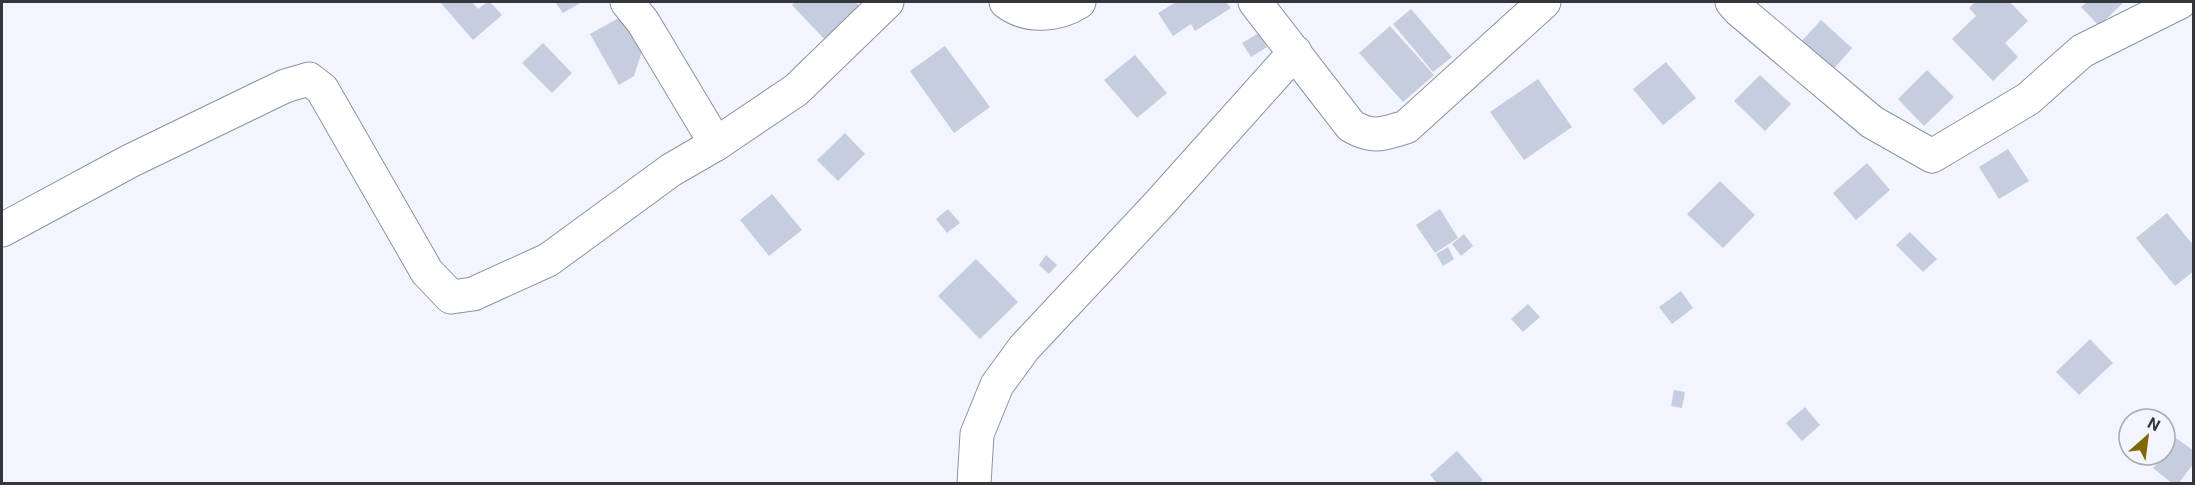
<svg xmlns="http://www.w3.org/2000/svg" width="2195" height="485" font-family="Roboto,sans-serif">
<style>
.building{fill:#c5cddf}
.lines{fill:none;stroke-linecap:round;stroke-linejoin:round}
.minor-casing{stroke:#8c93a4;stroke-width:35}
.minor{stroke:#fff;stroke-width:33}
</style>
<rect width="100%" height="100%" fill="#f2f5fd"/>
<g class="building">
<path d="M440,2h32l6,7 9,-7h3l12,13 -29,25z"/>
<path d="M555,2h27l-19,11z"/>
<path d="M795,2h61l10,10 -36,33 -38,-40z"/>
<path d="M1176,2h50l5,6 -36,23 -4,-7 -18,12 -15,-23z"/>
<path d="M1975,2h35l18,19 -23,22 13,14 -25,24 -41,-42 24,-23 -7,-8z"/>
<path d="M2087,2h37l-25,24 -18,-19z"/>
<path d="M1411,9l41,48 -19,15 -40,-48z"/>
<path d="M624,15l19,33 -9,28 -15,9 -29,-51z"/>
<path d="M1821,20l31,28 -21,24 -31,-29z"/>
<path d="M1390,26l44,49 -31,27 -44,-49z"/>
<path d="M1259,33l8,14 -16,10 -9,-14z"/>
<path d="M543,43l29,30 -20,20 -30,-30z"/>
<path d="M945,46l45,61 -36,26 -44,-62z"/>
<path d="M1135,55l32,38 -30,25 -33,-38z"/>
<path d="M1666,62l30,36 -33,27 -30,-36z"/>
<path d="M1927,70l27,27 -30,29 -26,-27z"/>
<path d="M1760,75l31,29 -26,27 -31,-30z"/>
<path d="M1538,79l34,48 -48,33 -34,-48z"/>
<path d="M845,133l20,21 -27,27 -21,-21z"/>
<path d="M2008,149l21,32 -30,18 -20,-32z"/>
<path d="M1867,163l23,27 -34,30 -23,-27z"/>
<path d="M1720,181l35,34 -32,33 -36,-34z"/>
<path d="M772,194l30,36 -33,26 -29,-36z"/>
<path d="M948,209l12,14 -13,10 -11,-14z"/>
<path d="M1440,209l18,29 -23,15 -19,-28z"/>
<path d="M2167,213l27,33v25l-19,15 -39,-48z"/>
<path d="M1910,232l27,27 -14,13 -27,-27z"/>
<path d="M1464,234l9,12 -12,10 -9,-12z"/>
<path d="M1448,247l6,12 -11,7 -7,-12z"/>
<path d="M1046,255l11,10 -8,9 -10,-9z"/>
<path d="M976,259l42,43 -38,37 -42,-43z"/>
<path d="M1681,291l12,17 -21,16 -13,-17z"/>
<path d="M1528,304l12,13 -17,15 -12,-13z"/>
<path d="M2090,339l23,24 -34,32 -23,-23z"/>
<path d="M1674,390l11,2 -3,16 -11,-2z"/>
<path d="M1805,407l15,18 -18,16 -16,-18z"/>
<path d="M2176,438l18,13v12l-16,21h-5l-20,-16 12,-13z"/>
<path d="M1457,451l26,29 -5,4h-40l-8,-9z"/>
</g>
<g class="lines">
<defs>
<g id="minor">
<path d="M627,2l16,20 73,122"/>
<path d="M1006,2c21,16 51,14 73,0"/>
<path d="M1255,2l96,124c23,13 31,8 55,1l138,-125"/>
<path d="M1732,2l7,8 133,112 60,34 96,-57 54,-48 98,-49"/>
<path d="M2,230l128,-69 155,-75 24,-7 13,10 105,183 24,25 22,-3 75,-34 123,-90 45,-26 80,-54 91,-88"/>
<path d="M974,484l3,-50 20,-49 27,-37 135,-144 136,-152"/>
</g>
</defs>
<use href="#minor" class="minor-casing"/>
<use href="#minor" class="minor"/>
</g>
<rect width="2195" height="485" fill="none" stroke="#33363d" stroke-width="6"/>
<g transform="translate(2147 437) rotate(28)"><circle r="28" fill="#f2f5fd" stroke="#a6a9b0" stroke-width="1.5"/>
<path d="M0-4.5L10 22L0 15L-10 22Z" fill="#7d6900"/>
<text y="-9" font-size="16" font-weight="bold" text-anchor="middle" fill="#33363d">N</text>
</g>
</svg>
